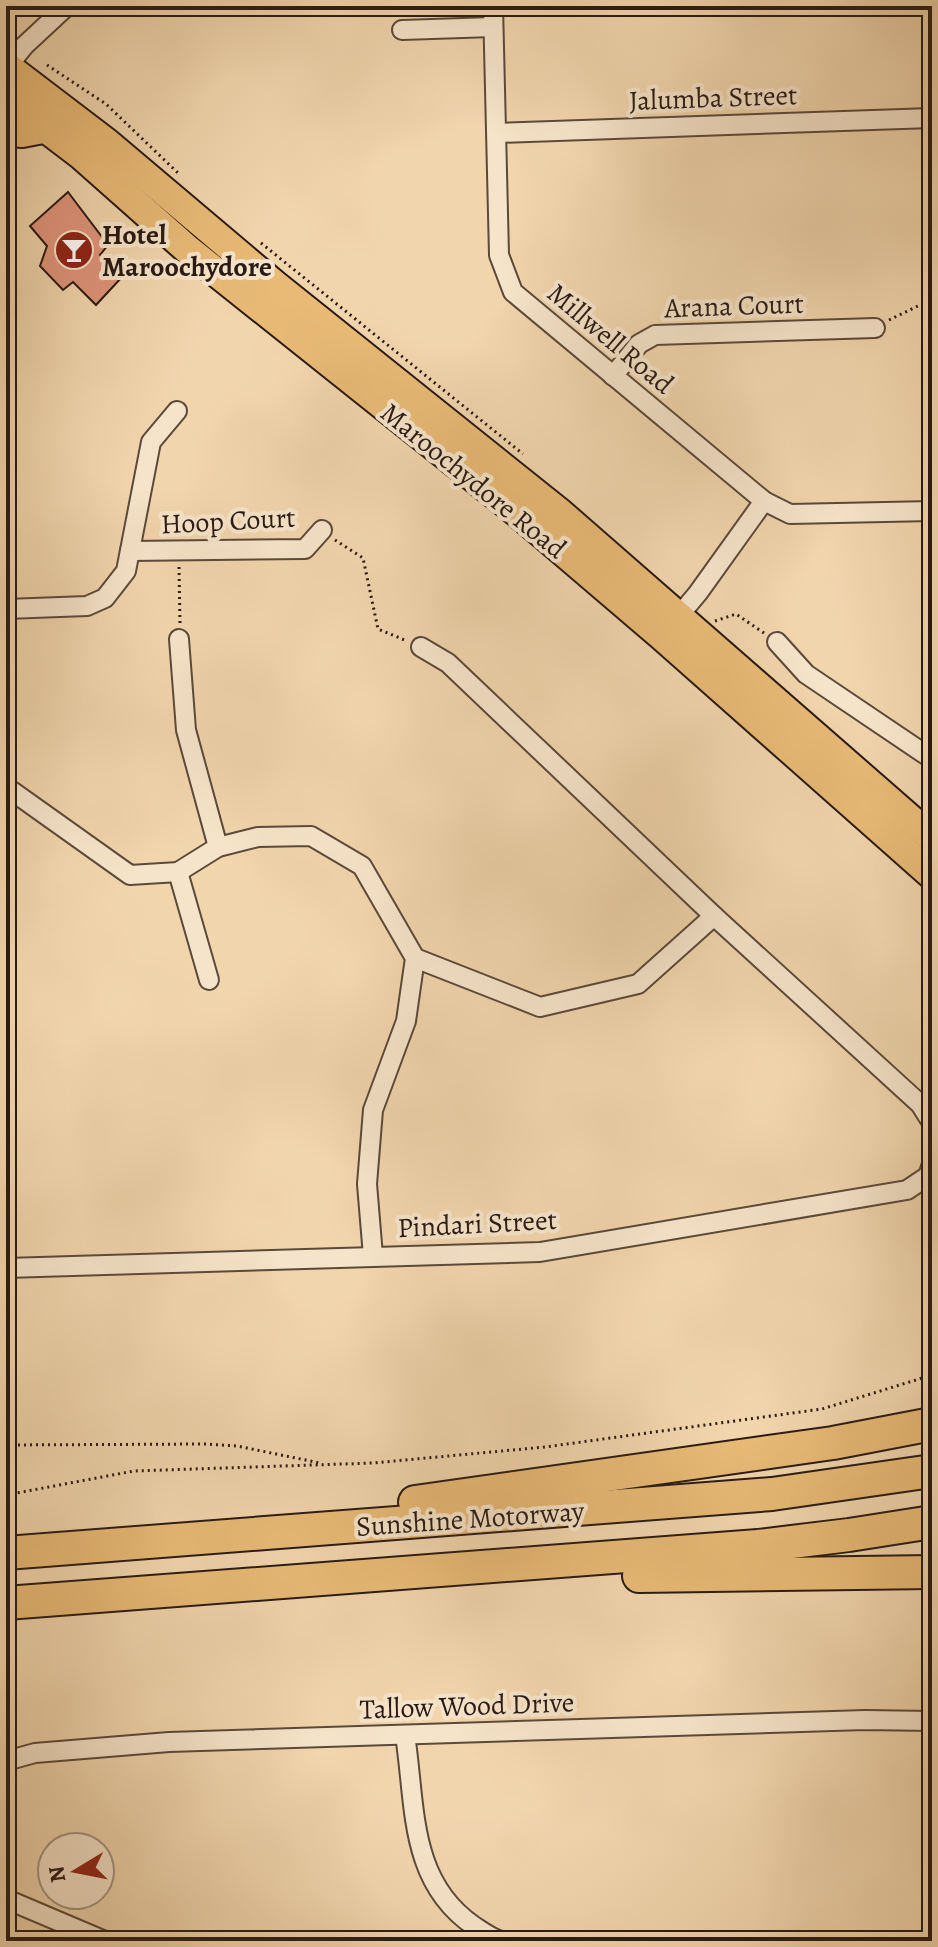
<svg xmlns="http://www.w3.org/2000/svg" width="938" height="1947" font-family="Alegreya,serif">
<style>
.building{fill:#df947b;stroke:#291a14;stroke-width:2}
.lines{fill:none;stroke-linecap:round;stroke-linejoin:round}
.minor-casing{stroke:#5b493a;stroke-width:22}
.primary-casing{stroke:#291a14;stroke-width:32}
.motorway-casing{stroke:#291a14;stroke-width:36}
.path{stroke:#291a14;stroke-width:3;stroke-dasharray:2 4;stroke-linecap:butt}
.minor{stroke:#f6e4ca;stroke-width:18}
.primary{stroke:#e8ba76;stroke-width:28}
.motorway{stroke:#e8ba76;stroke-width:32}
.labels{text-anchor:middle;stroke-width:8;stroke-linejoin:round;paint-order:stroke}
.street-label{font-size:28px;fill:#291a14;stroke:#f6e4ca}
.poi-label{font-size:28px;font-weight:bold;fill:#291a14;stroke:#f6e4ca;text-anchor:start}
</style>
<rect width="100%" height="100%" fill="#f1d5ad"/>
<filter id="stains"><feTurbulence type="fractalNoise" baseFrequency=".0025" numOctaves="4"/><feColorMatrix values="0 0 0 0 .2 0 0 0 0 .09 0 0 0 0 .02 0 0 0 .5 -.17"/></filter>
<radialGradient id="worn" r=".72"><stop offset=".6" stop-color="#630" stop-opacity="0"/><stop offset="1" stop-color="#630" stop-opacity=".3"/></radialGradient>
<path class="building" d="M68,192l40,53 -8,10 22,22 -26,28 -23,-23 -10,8 -23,-24 7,-20 -17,-20z"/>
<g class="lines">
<defs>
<g id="minor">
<path d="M493,6l6,249 14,37 251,209 26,13 142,-3"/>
<path d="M402,30l91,-3"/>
<path d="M7,67l17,-21 43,-40"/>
<path d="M497,133l435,-15"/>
<path d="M613,376l26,-32 16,-9 220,-7"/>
<path d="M130,551l175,-2 17,-19"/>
<path d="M6,609l81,-3 18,-8 21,-27 25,-129 26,-31"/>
<path d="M672,624l26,-31 66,-92"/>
<path d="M179,639l7,91 32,117"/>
<path d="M777,642l29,32 126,85"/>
<path d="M421,647l27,16 266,253 206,188 12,19"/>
<path d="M6,792l6,-1 118,84 48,-3 40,-25 40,-10 53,-1 51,30 53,92 -9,63 -33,89 -6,74 6,72"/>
<path d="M178,872l31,108"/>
<path d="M415,958l125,49 98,-23 76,-68"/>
<path d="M6,1268l534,-16 367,-62 21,-14 4,-12"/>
<path d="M405,1735c11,70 3,146 69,191 9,6 17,12 27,15"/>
<path d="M6,1761l29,-8 134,-11 696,-22 67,1"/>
<path d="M6,1899l99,42"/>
</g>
<g id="primary">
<path d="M6,66l101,77 168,142 285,228 372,325"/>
<path d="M6,98l75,57 106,94 325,259 150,128 270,239"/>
<path d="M6,131l16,2 26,-5"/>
</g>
<g id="motorway">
<path d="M415,1502l418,-59 99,-19"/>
<path d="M6,1553l766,-59 160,-23"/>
<path d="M639,1576l293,-4"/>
<path d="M6,1603l752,-57 91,-11 83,-13"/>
</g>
</defs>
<use href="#minor" class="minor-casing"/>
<use href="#primary" class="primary-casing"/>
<use href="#motorway" class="motorway-casing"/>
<g class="path">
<path d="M6,30l3,2"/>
<path d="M47,65l59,39 72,69"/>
<path d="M261,243l262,211"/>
<path d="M889,320l31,-15 12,-1"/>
<path d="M335,540l28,18 15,71 29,12"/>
<path d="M179,567l1,56"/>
<path d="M715,621l21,-7 28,19"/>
<path d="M6,1445l198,-1 33,2 83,17"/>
<path d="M6,1495l128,-24 239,-8 172,-16 277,-38 110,-34"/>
</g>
<use href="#minor" class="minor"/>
<use href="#primary" class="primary"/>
<use href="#motorway" class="motorway"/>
</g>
<defs>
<symbol id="bar-disc" viewBox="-11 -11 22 22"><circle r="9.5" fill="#8f2418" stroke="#f6e4ca"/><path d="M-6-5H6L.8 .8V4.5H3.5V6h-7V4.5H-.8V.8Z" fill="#fff"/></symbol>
</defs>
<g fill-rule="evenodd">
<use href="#bar-disc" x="52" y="228" width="44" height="44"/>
</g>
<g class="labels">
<g class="street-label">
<text transform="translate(713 97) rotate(-2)" y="10">Jalumba Street</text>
<text transform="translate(734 305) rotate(-2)" y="10">Arana Court</text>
<text transform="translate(611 338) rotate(40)" y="10">Millwell Road</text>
<text transform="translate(474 480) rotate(39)" y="10">Maroochydore Road</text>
<text transform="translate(228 520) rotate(-3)" y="10">Hoop Court</text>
<text transform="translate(477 1223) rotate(-3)" y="10">Pindari Street</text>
<text transform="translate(470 1518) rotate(-4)" y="10">Sunshine Motorway</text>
<text transform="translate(467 1705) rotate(-2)" y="10">Tallow Wood Drive</text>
</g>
<g class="poi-label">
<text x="102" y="244">Hotel<tspan x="102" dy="32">Maroochydore</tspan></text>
</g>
</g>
<rect width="938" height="1947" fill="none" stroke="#f1d5ad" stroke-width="32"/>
<rect x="8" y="8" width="922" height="1931" fill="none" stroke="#291a14" stroke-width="4"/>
<rect x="16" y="16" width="906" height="1915" fill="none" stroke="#291a14" stroke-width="2"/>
<g transform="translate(76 1871) rotate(260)"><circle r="38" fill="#f6e4ca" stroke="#a49381" stroke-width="2"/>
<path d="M0-6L14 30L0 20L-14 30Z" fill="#8f2418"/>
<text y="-12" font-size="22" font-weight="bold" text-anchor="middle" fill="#291a14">N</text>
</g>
<rect width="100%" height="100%" filter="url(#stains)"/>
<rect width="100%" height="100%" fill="url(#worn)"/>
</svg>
